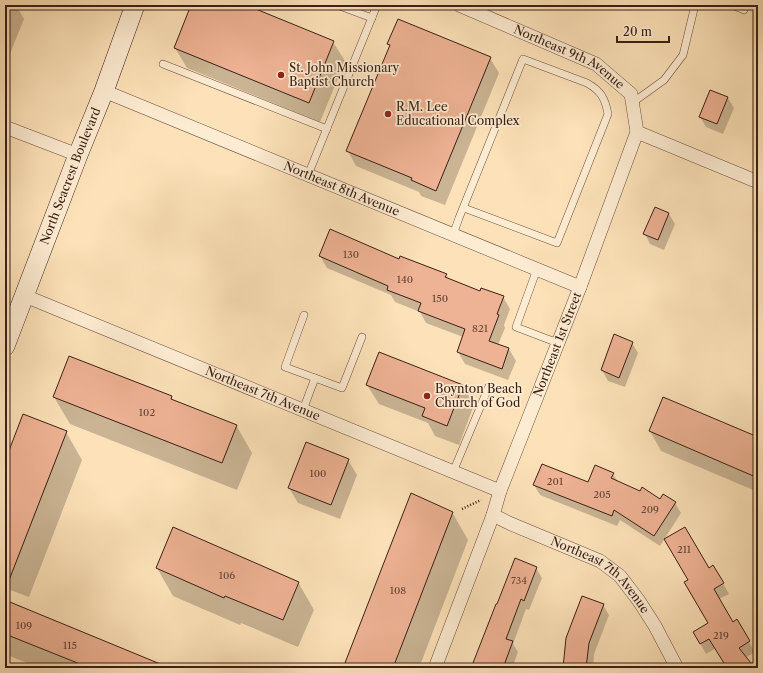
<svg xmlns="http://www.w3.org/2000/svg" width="763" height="673" font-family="'Libre Caslon Text',serif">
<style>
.shadow{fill:#0003}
.building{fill:#eeb294;stroke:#3a2015}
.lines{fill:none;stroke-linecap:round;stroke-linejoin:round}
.lane-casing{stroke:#6b503e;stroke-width:8}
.street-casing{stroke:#6b503e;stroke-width:14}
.secondary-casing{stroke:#3a2015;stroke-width:20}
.path{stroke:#3a2015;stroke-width:2.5;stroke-dasharray:1 2;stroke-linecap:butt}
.lane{stroke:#feecd2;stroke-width:7}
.street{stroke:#feecd2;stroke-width:13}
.secondary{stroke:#feecd2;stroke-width:19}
.poi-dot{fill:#8f2418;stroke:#feecd2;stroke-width:1.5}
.labels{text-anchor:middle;stroke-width:3.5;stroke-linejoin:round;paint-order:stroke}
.number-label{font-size:10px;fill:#674435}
.street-label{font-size:12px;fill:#3a2015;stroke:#feecd2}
.poi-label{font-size:12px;fill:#3a2015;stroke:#feecd2;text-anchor:start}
</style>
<rect width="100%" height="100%" fill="#fde2b9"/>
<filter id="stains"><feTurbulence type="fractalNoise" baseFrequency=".005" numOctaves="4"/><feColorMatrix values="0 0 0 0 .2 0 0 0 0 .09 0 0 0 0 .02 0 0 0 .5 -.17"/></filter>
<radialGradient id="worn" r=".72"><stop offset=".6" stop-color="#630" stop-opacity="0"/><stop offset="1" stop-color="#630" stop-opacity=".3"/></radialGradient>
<g class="shadow">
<path d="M5,5h11l8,14 -19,47z"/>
<path d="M192,5h51l90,37 12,19 -25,61 -133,-54 -12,-20z"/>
<path d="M388,44l102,14 9,15 -54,132 -24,-9 -2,-4 -63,-26 -8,-15 42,-104z"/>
<path d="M728,98l6,10 -11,26 -17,-7 -6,-10z"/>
<path d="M655,209l14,5 6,10 -11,26 -14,-6 -5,-10z"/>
<path d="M320,256l79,4 47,14 3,6 31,12 23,5 7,12 -6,16 1,3 -7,17 11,4 7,12 -8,19 -43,-16 -7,-12 5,-15 -37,-14 -6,-11 -25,-10 -4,-7 -64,-27z"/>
<path d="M615,336l17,7 6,10 -13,34 -17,-6 -6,-11z"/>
<path d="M367,385h96l11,20 -15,40 -24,-9 -7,-13 -49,-19z"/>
<path d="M54,397h117l2,4 63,24 16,28 -15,37 -167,-66z"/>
<path d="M650,431l108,7v54l-97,-41z"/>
<path d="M66,432l16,28 -53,137 -24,-9v-124z"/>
<path d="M348,460l9,15 -17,44 -42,-16 -9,-15z"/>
<path d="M613,474l5,8 42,18 15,3 6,10 -21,33 -40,-26 -3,6 -77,-31 -6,-10 54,-1z"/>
<path d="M452,512l16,28 -49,128h-75z"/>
<path d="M713,566l16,28 -10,5 14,24 4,-2 18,31 -10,6 9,10h-26l-12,-20 -10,6 -12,-22 15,-8 -1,-55z"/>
<path d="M157,568l141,14 16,28 -16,37 -57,-24 -1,2 -67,-29z"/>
<path d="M536,568l6,10 -13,32 -3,-1 -13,35 5,8 -6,16h-40z"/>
<path d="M5,601l163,67h-129l-34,-14z"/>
<path d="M603,605l6,10 -15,39 -1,14h-29z"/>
</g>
<g class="building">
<path d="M191,5h55l88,36 -25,62 -135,-55z"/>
<path d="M398,19l93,38 -55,134 -25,-11 1,-2 -66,-27 44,-106 -3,-1z"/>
<path d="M710,90l18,7 -11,27 -18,-7z"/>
<path d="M655,207l14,6 -11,27 -15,-6z"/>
<path d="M330,229l69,30 1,-3 47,18 -2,3 35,14 1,-3 23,8 -7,18 2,1 -10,26 20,7 -7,21 -45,-17 8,-23 -47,-18 3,-8 -34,-13 1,-4 -69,-30z"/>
<path d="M614,334l19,8 -14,36 -18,-8z"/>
<path d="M379,352l84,33 -16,41 -25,-10 3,-8 -59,-23z"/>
<path d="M69,356l103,40 -1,3 66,26 -15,38 -169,-66z"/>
<path d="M663,397l95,40v41l-109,-47z"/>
<path d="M23,414l44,17 -61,157h-1v-127z"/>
<path d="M306,442l43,17 -18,46 -43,-17z"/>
<path d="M542,464l46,18 7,-17 19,8 -3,5 29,13 2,-4 18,12 3,-5 13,8 -22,34 -40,-26 -2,6 -79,-31z"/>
<path d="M411,493l42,19 -60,156h-50z"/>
<path d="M173,527l126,55 -16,38 -58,-24 -1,2 -68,-30z"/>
<path d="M685,527l24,41 4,-3 11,18 -10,6 19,33 4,-3 13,22 -11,7 16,20h-28l-18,-29 -9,5 -7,-12 15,-9 -24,-41 4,-2 -24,-41z"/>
<path d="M515,558l22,9 -13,34 -3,-2 -15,40 7,2 -10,27h-32l25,-64h1z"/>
<path d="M582,596l22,8 -15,39 -3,25h-23l3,-30z"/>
<path d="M5,600l165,68h-80l-85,-34z"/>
</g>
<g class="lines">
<defs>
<g id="lane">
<path d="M337,5l35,13"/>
<path d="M732,5l12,5"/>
<path d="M163,64l164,65"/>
<path d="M632,103l32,-23 19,-25 12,-50"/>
<path d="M308,175l69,-170"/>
<path d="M453,235l6,-17 64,-159 64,24c14,8 18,15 21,31l-51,129 -93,-35"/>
<path d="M537,269l-21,58 42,16"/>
<path d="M304,315l-19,52 30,11"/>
<path d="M303,410l12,-32 27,10 20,-51"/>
<path d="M453,472l36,-86"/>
</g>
<g id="street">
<path id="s1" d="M459,5l137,59 35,30 6,38 121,50"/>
<path id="s2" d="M104,91l476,196"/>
<path d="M5,127l73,28"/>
<path id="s3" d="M25,296l475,195"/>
<path id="s4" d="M493,515l16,8 91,38 20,15 19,25 16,25 22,42"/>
<path id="s5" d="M435,668l58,-153 7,-24 80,-204 57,-155"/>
</g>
<g id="secondary">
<path id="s6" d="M5,346l73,-191 26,-64 31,-86"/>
</g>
</defs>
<use href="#lane" class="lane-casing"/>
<use href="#street" class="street-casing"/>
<use href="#secondary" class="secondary-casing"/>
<path class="path" d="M462,509l19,-9"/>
<use href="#lane" class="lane"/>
<use href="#street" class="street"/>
<use href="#secondary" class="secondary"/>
</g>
<g class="poi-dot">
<circle cx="281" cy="75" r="4"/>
<circle cx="388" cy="114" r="4"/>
<circle cx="427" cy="396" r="4"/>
</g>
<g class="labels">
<g class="number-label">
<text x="351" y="258">130</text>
<text x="405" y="283">140</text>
<text x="440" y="302">150</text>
<text x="480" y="332">821</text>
<text x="147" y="416">102</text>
<text x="318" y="477">100</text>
<text x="555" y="485">201</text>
<text x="602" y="498">205</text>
<text x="650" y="513">209</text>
<text x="684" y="553">211</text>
<text x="227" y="579">106</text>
<text x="519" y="584">734</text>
<text x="398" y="594">108</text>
<text x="24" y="629">109</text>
<text x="721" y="639">219</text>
<text x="70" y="649">115</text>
</g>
<g class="street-label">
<text dy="4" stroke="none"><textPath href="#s1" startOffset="122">Northeast 9th Avenue</textPath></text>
<text dy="4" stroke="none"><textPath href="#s6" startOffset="182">North Seacrest Boulevard</textPath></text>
<text dy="4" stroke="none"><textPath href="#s2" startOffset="257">Northeast 8th Avenue</textPath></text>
<text dy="4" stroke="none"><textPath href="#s5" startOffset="346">Northeast 1st Street</textPath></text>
<text dy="4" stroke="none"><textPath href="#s3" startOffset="257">Northeast 7th Avenue</textPath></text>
<text dy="4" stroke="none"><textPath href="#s4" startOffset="125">Northeast 7th Avenue</textPath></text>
</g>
<g class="poi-label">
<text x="289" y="72">St. John Missionary<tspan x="289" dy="14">Baptist Church</tspan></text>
<text x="396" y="111">R.M. Lee<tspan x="396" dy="14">Educational Complex</tspan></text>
<text x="435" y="393">Boynton Beach<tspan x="435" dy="14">Church of God</tspan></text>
</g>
</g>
<rect width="763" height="673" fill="none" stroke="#fde2b9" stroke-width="20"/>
<rect x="6" y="6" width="751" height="661" fill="none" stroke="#3a2015" stroke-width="2"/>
<rect x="10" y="10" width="743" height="653" fill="none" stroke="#3a2015"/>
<path d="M617 36v6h52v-6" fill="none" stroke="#3a2015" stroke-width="2"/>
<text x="623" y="36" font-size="12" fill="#3a2015" stroke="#feecd2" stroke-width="3" paint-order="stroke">20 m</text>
<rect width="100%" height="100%" filter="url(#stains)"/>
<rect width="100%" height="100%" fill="url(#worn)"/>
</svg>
